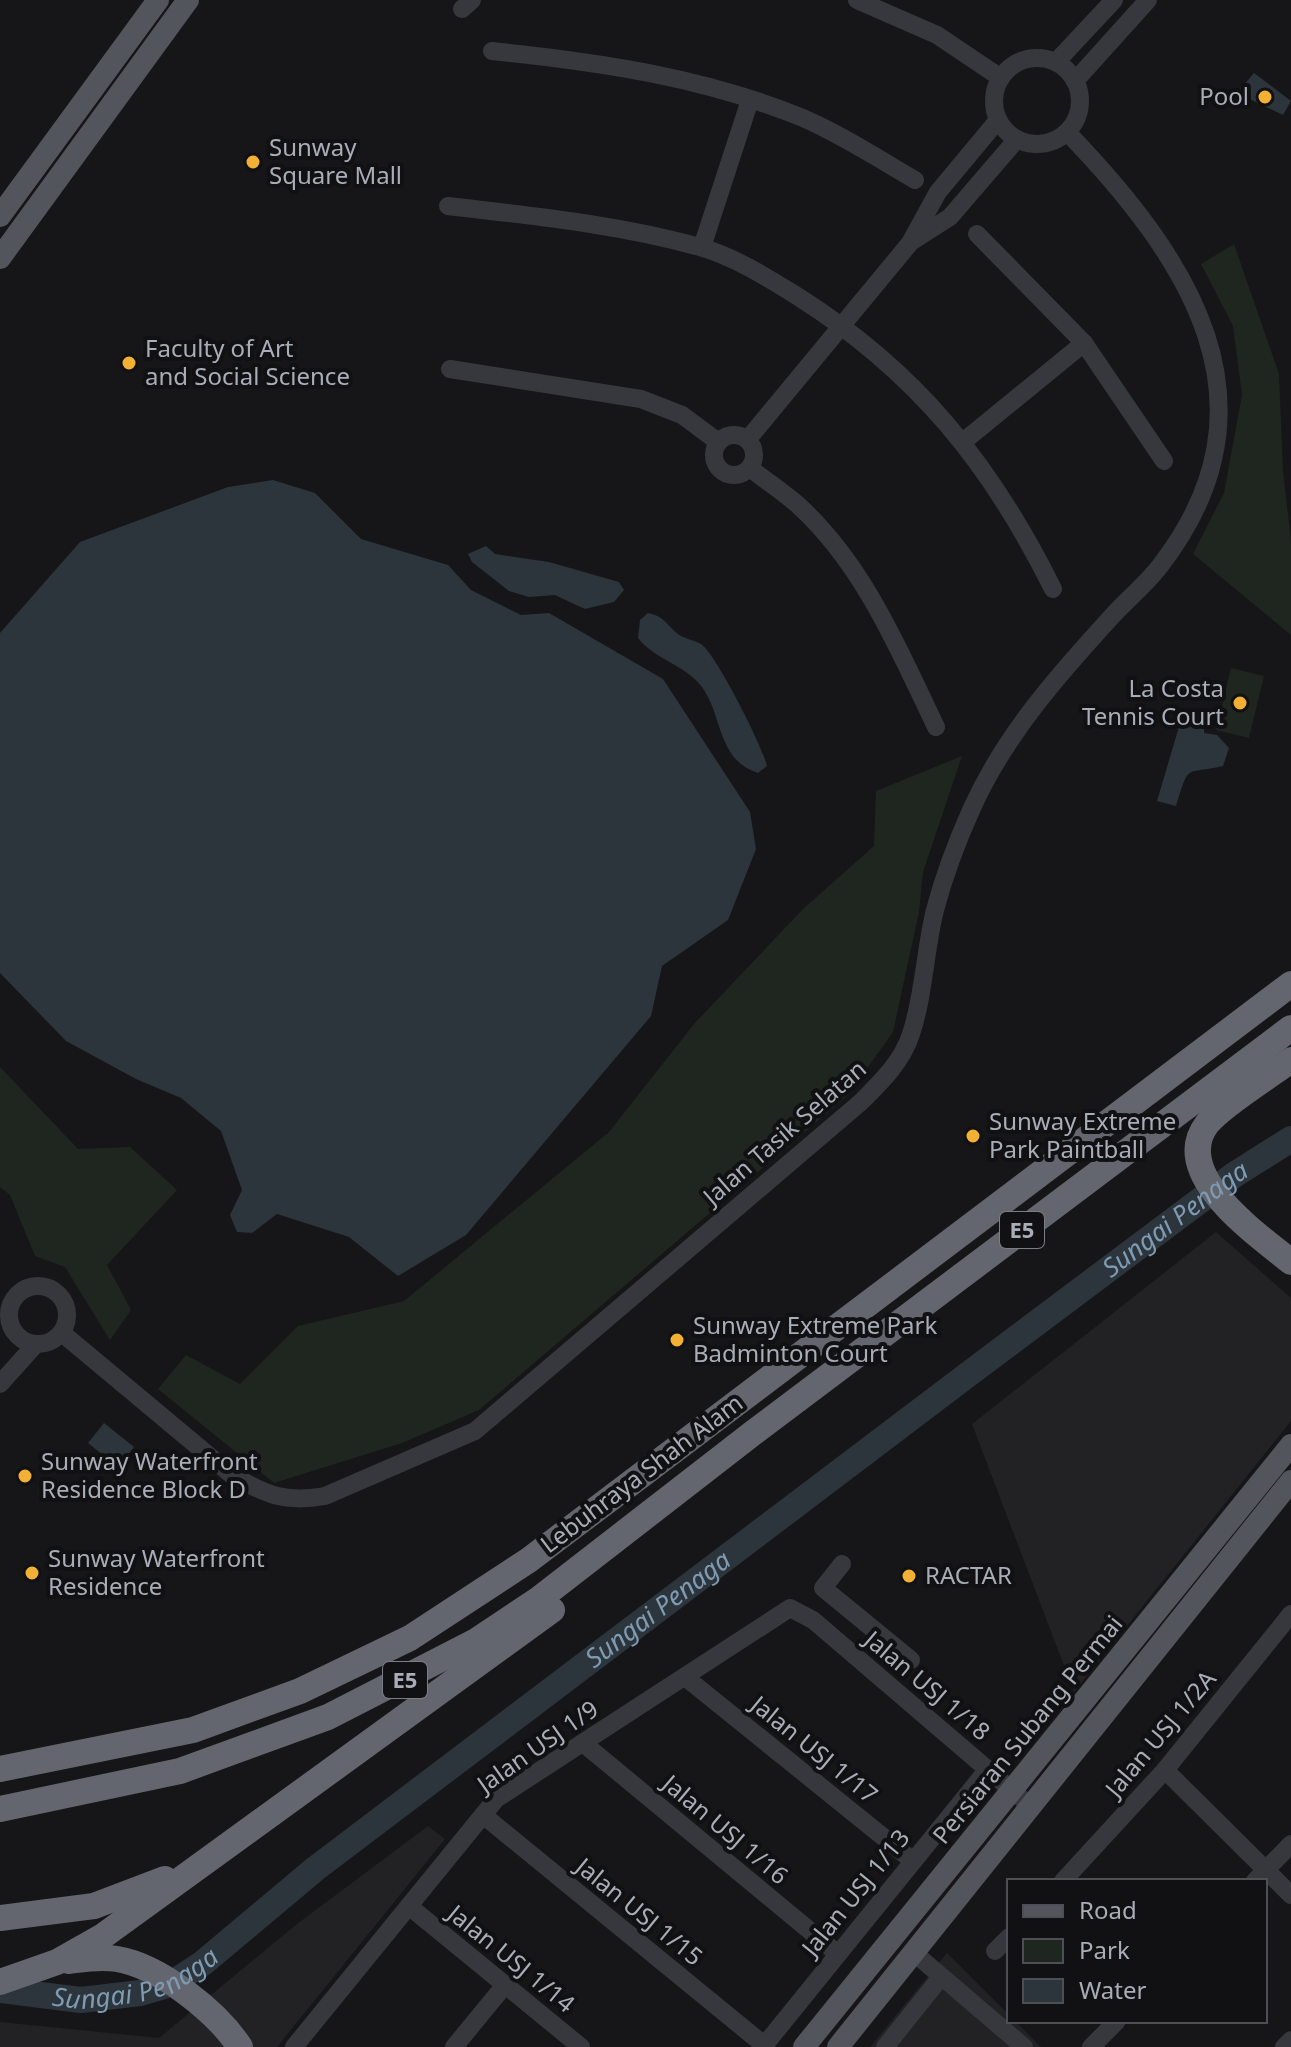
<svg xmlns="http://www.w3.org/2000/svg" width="1291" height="2047" font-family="'Noto Sans',sans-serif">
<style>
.built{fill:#222225}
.green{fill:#1e261f}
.water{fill:#2c353c}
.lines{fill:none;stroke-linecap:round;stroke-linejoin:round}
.river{stroke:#2c353c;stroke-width:26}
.minor{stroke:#37383d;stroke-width:18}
.major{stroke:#53555c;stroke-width:22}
.highway{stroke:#63666e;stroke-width:26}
.poi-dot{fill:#f2b134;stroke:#111113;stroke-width:3}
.labels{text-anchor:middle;stroke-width:8;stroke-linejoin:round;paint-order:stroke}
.shield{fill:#111113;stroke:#7b7e86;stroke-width:2}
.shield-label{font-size:22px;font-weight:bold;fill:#a8adb8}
.poi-label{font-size:24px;fill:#a8adb8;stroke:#111113;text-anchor:start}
.street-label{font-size:24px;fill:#a8adb8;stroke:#111113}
.water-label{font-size:26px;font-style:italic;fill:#7f9bb3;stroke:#111113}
</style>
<rect width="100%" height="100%" fill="#161618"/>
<g class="built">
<path d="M1216,1232l75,66v123l-217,271 -102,-268z"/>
<path d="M428,1826l17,13 -168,208h-277v-25l159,16 138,-114z"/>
<path d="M947,1953l62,62v6h6l26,26h-171z"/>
</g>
<g class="green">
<path d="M1234,244l45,130 4,97 8,70v94l-98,-81 31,-61 18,-98 -9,-69 -32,-62z"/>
<path d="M1231,668l33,8 -15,62 -33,-8z"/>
<path d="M962,756l-39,116 -4,40 -26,120 -45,63 -369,315 -77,33 -128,40 -116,-94 28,-34 54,29 58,-58 106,-25 205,-169 85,-108 109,-115 71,-63 2,-55z"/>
<path d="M0,1067l78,82 52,-2 47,43 -70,75 24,45 -21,30 -45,-73 -30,-11 -25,-61 -10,-8z"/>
</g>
<g class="water">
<path d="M1254,73l37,28 -8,14 -46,-22z"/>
<path d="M273,480l42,13 46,46 87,26 23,25 50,25 28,-2 114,66 87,133 6,37 -28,71 -66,46 -11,50 -185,219 -68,41 -49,-39 -72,-23 -25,19 -15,-1 -7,-17 12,-25 -21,-59 -40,-33 -45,-19 -70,-38 -66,-68v-340l80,-91 148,-55z"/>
<path d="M486,546l9,8 54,8 70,20 5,8 -10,12 -29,7 -30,-14 -26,2 -20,-6 -37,-29 -4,-8z"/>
<path d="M648,613c16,3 19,12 30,21 6,5 17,6 23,10 15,10 62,103 66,122l-9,7c-41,-13 -35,-57 -56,-86 -16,-22 -47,-27 -64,-49l2,-18z"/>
<path d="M1181,720l23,4v9l13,2 12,13 -6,18c-39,9 -33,-4 -47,40l-19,-5z"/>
<path d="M104,1423l30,24 -16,20 -30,-24z"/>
</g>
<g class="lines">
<path class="river" id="s1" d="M0,1990l81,10 59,-7 31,-9 32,-21 112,-94 655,-496 264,-198 57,-36"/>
<g class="minor">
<path d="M857,0l80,35 64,43"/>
<path d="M462,9l10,-9"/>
<path d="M492,51c107,11 211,26 311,67 39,17 76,41 112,62"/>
<circle cx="1037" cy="101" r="43"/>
<path d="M1056,62l58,-62"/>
<path d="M1075,81l73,-81"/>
<path d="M448,206c84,10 170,18 252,41 33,9 68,31 97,49 119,75 194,168 256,293"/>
<path d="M977,234l107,109 80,118"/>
<path d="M911,242l39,-25 67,-78"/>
<path d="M702,247l48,-147"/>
<path d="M450,369l191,30 41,16 35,26"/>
<circle cx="734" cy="455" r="20"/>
<path d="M748,439l162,-196 28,-51 60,-72"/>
<path d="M964,441l120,-98"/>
<path d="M750,468c16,13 33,24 48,37 66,60 101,145 138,222"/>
<circle cx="38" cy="1315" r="29"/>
<path d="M62,1333l170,142c34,20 53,28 93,21l150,-65 386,-329c20,-20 41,-40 50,-68 13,-39 14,-84 24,-124 9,-34 23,-71 37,-102 34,-75 88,-135 142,-194 15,-16 33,-31 46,-48 126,-163 28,-308 -93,-434"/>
<path d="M0,1384l35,-39"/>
<path d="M842,1564l-19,24 88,72"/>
<path d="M685,1677l228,184"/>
<path d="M583,1743l255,211"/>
<path d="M1165,1770l126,125"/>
<path d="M483,1815l281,230"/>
<path d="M1063,1881l102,-111 126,-156"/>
<path d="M1255,1881l36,-37"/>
<path d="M410,1907l171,140"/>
<path d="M995,1951l14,-14"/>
<path d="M913,1952l111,95"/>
<path d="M294,2047l202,-248 294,-191 23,12 208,178"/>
<path d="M454,2047l51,-62"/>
<path d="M763,2047l225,-278"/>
<path d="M885,2047l56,-70"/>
<path d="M1091,2047l26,-26"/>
<path d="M1284,2047l7,-7"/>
</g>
<g class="major">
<path d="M0,216l158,-216"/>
<path d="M0,258l188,-258"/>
<path d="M804,2047l487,-602"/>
<path d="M838,2047l453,-566"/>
</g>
<g class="highway">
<path d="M1291,1060c-21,16 -69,45 -84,64 -38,50 50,110 84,138"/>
<path d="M0,1769l193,-39 107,-39 110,-53 119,-78 762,-576"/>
<path d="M0,1809l180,-38 148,-54 148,-76 63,-42 214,-166 538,-405"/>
<path d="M0,1918l94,-12 71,-27"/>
<path d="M68,1961c16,-2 32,-5 49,-2 43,7 100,53 123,88"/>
<path d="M0,1982l57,-20 46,-26 449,-326"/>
</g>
</g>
<g class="poi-dot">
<circle cx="1265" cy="97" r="8"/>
<circle cx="253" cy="162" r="8"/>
<circle cx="129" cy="363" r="8"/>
<circle cx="1240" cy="703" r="8"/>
<circle cx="973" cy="1136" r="8"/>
<circle cx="677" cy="1340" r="8"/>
<circle cx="25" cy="1476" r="8"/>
<circle cx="32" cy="1573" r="8"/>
<circle cx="909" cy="1576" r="8"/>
</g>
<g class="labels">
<g class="shield">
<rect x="1000" y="1212" width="44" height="36" rx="6"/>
<rect x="383" y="1662" width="44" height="36" rx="6"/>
</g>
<g class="shield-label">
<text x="1022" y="1238">E5</text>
<text x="405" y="1688">E5</text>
</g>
<g class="poi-label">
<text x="1249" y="105" text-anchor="end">Pool</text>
<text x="269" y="156">Sunway<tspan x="269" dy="28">Square Mall</tspan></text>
<text x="145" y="357">Faculty of Art<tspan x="145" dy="28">and Social Science</tspan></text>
<text x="1224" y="697" text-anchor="end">La Costa<tspan x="1224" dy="28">Tennis Court</tspan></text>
<text x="989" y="1130">Sunway Extreme<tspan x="989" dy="28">Park Paintball</tspan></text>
<text x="693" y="1334">Sunway Extreme Park<tspan x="693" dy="28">Badminton Court</tspan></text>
<text x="41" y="1470">Sunway Waterfront<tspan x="41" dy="28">Residence Block D</tspan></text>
<text x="48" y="1567">Sunway Waterfront<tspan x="48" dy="28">Residence</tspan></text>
<text x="925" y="1584">RACTAR</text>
</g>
<g class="street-label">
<text transform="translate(785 1133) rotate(-41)" y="8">Jalan Tasik Selatan</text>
<text transform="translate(642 1474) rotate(-37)" y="8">Lebuhraya Shah Alam</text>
<text transform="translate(927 1686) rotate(40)" y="8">Jalan USJ 1/18</text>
<text transform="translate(1028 1730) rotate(-51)" y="8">Persiaran Subang Permai</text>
<text transform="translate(1161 1734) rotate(-50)" y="8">Jalan USJ 1/2A</text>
<text transform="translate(538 1747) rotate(-35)" y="8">Jalan USJ 1/9</text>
<text transform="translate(814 1750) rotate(39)" y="8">Jalan USJ 1/17</text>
<text transform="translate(725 1830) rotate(40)" y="8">Jalan USJ 1/16</text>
<text transform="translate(856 1893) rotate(-51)" y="8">Jalan USJ 1/13</text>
<text transform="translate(639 1912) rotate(39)" y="8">Jalan USJ 1/15</text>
<text transform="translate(511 1959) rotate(39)" y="8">Jalan USJ 1/14</text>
</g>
<g class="water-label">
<text dy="9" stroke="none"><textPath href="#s1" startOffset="1436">Sungai Penaga</textPath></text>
<text dy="9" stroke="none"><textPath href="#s1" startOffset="788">Sungai Penaga</textPath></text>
<text dy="9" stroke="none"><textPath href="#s1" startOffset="140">Sungai Penaga</textPath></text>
</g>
</g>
<rect x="1007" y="1879" width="260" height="144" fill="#111113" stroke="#4d4f55" stroke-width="2"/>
<rect x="1023" y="1905" width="40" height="12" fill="#53555c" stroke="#4d4f55" stroke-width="2"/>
<text x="1079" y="1919" font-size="24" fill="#a8adb8">Road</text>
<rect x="1023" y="1939" width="40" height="24" fill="#1e261f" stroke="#4d4f55" stroke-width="2"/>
<text x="1079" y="1959" font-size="24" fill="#a8adb8">Park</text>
<rect x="1023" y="1979" width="40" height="24" fill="#2c353c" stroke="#4d4f55" stroke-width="2"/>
<text x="1079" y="1999" font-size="24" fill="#a8adb8">Water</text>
</svg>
